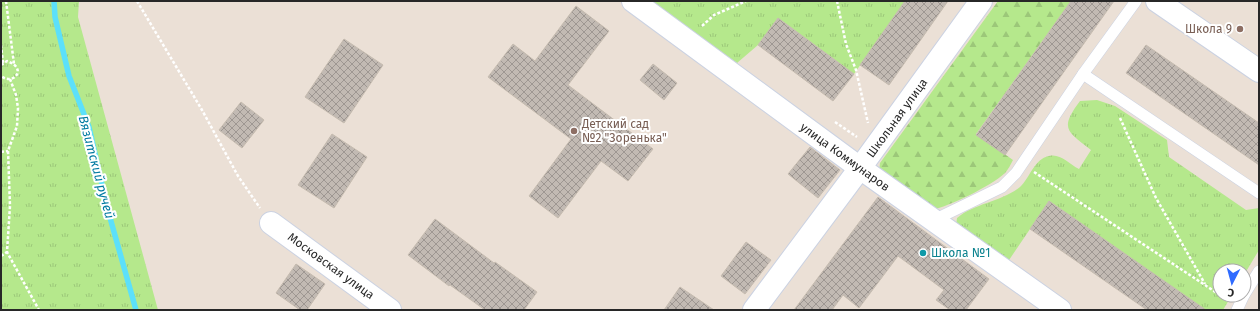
<svg xmlns="http://www.w3.org/2000/svg" width="1260" height="311" font-family="'Fira Sans',sans-serif">
<style>
.grass{fill:url(#grass-tufts)}
.forest{fill:url(#forest-firs)}
.lines{fill:none;stroke-linecap:round;stroke-linejoin:round}
.stream{stroke:#5ce0fa;stroke-width:5.5}
.building{fill:url(#building-cross-hatch);stroke:#c6bcb0}
.lane-casing{stroke:#cbd2e2;stroke-width:12}
.street-casing{stroke:#cbd2e2;stroke-width:24}
.path{stroke:#fff;stroke-width:2.5;stroke-dasharray:3 2;stroke-linecap:butt}
.lane{stroke:#fff;stroke-width:11}
.street{stroke:#fff;stroke-width:22}
.education-dot{fill:#8d6e63;stroke:#fff;stroke-width:1.5}
.culture-dot{fill:#0f9aa8;stroke:#fff;stroke-width:1.5}
.labels{text-anchor:middle;stroke-width:4;stroke-linejoin:round;paint-order:stroke}
.education-label{font-size:12px;fill:#785e54;stroke:#fff;text-anchor:end}
.street-label{font-size:12px;fill:#272727;stroke:#fff}
.culture-label{font-size:12px;fill:#0d838f;stroke:#fff;text-anchor:start}
.water-label{font-size:13px;font-style:italic;fill:#017aa1;stroke:#fff}
</style>
<defs>
<pattern id="grass-tufts" width="24" height="20" patternUnits="userSpaceOnUse"><rect width="24" height="20" fill="#b5e88c"/><path d="M3 7l-1-3M5 7V3M7 7l1-3M15 17l-1-3M17 17v-4M19 17l1-3" fill="none" stroke="#9cc779"/></pattern>
<pattern id="forest-firs" width="22" height="20" patternUnits="userSpaceOnUse"><rect width="22" height="20" fill="#b5e88c"/><path d="M5 1l3.5 6h-7zM16 11l3.5 6h-7z" fill="#9cc779"/></pattern>
<pattern id="building-cross-hatch" width="8" height="8" patternUnits="userSpaceOnUse"><rect width="8" height="8" fill="#c2bab3"/><path d="M0 0l8 8M0 8l8-8" fill="none" stroke="#9e9792"/></pattern>
</defs>
<rect width="100%" height="100%" fill="#ebe0d6"/>
<g class="grass">
<path d="M1,1h78l-1,16 80,293h-157z"/>
<path d="M648,1h257l-51,73 -76,-56 -20,27 -21,18z"/>
<path d="M1097,100l18,6 52,34 2,17 77,53 13,-2v42l-15,25v-4h-24v24h12l-9,15h-18l-156,-109 -42,62 -51,-37 1,-8c18,-15 44,-16 63,-31 10,-9 14,-28 29,-31 11,-3 20,8 30,13l12,-19c-24,-19 -32,-21 -11,-49z"/>
</g>
<path class="forest" d="M998,1h73l-95,133 37,26c-2,4 -5,10 -8,13 -14,13 -55,33 -73,37l-53,-38 1,-9z"/>
<g class="lines">
<path class="stream" d="M54,1l1,16 14,59 20,51 18,80 29,103"/>
</g>
<g class="building">
<path d="M905,1h43l-59,84 -29,-20z"/>
<path d="M1071,1h43l-109,154 -29,-20z"/>
<path d="M576,6l33,25 -41,54 85,64 -25,32 -27,-20 -43,57 -29,-22 42,-57 -83,-62 25,-33 22,17z"/>
<path d="M778,18l76,56 -21,27 -75,-56z"/>
<path d="M344,39l39,26 -39,58 -39,-26z"/>
<path d="M1146,45l113,78v42l-133,-92z"/>
<path d="M653,64l24,19 -13,17 -24,-20z"/>
<path d="M241,102l23,18 -22,28 -23,-18z"/>
<path d="M332,134l35,23 -33,51 -36,-23z"/>
<path d="M810,147l30,23 -22,28 -30,-24z"/>
<path d="M878,197l111,82 -23,31h-16l-14,-10 8,-10 -46,-34 -39,52 -16,-13 -11,15h-38z"/>
<path d="M1049,201l157,109h-59l-117,-81z"/>
<path d="M435,219l59,44 1,-1 42,30 -13,18h-39l-35,-25 -1,1 -41,-31z"/>
<path d="M746,242l25,18 -26,34 -24,-18z"/>
<path d="M296,264l29,20 -18,26h-7l-24,-17z"/>
<path d="M680,287l34,23h-50z"/>
</g>
<g class="lines">
<defs>
<g id="lane">
<path d="M1083,74l176,119"/>
<path d="M934,220l68,-33 14,-14 67,-99 53,-73"/>
<path d="M1244,295l15,-24"/>
<path d="M1237,310l7,-15"/>
</g>
<g id="street">
<path d="M633,1l227,167 200,142"/>
<path d="M1157,1l102,70"/>
<path d="M271,223l119,87"/>
<path d="M754,310l106,-142 121,-167"/>
</g>
</defs>
<use href="#lane" class="lane-casing"/>
<use href="#street" class="street-casing"/>
<g class="path">
<path d="M6,1l8,63"/>
<path d="M137,1l65,109 36,66 22,32"/>
<path d="M837,1l9,43 10,26 12,53"/>
<path d="M702,26l12,-11 32,-14"/>
<path d="M1,45l2,18"/>
<path d="M1,65l6,-4c21,7 7,25 -6,15"/>
<path d="M10,79l6,16 2,13 -1,18 -9,25 2,55 -3,46 32,58"/>
<path d="M1120,118l36,80 49,86"/>
<path d="M835,122l22,15"/>
<path d="M1,152l7,-1"/>
<path d="M1034,172l186,123"/>
<path d="M1,256l6,-4"/>
</g>
<use href="#lane" class="lane"/>
<use href="#street" class="street"/>
</g>
<g class="education-dot">
<circle cx="1240" cy="29" r="4"/>
<circle cx="574" cy="131" r="4"/>
</g>
<circle class="culture-dot" cx="923" cy="253" r="4"/>
<g class="labels">
<g class="education-label">
<text x="1232" y="33">Школа 9</text>
<text x="582" y="128" text-anchor="start">Детский сад<tspan x="582" dy="14">№2 "Зоренька"</tspan></text>
</g>
<g class="street-label">
<text transform="translate(897 118) rotate(-54)" y="4">Школьная улица</text>
<text transform="translate(845 157) rotate(36)" y="4">улица Коммунаров</text>
<text transform="translate(331 266) rotate(36)" y="4">Московская улица</text>
</g>
<g class="culture-label">
<text x="931" y="257">Школа №1</text>
</g>
<g class="water-label">
<text transform="translate(97 167) rotate(75)" y="5">Вязитский ручей</text>
</g>
</g>
<rect width="1260" height="311" fill="none" stroke="#272727" stroke-width="4"/>
<g transform="translate(1232 283) rotate(186)"><circle r="19" fill="#ffffff" stroke="#a9a9a9"/>
<path d="M0-3L7 15L0 10L-7 15Z" fill="#2f6bff"/>
<text y="-6" font-size="11" font-weight="bold" text-anchor="middle" fill="#272727">С</text>
</g>
</svg>
